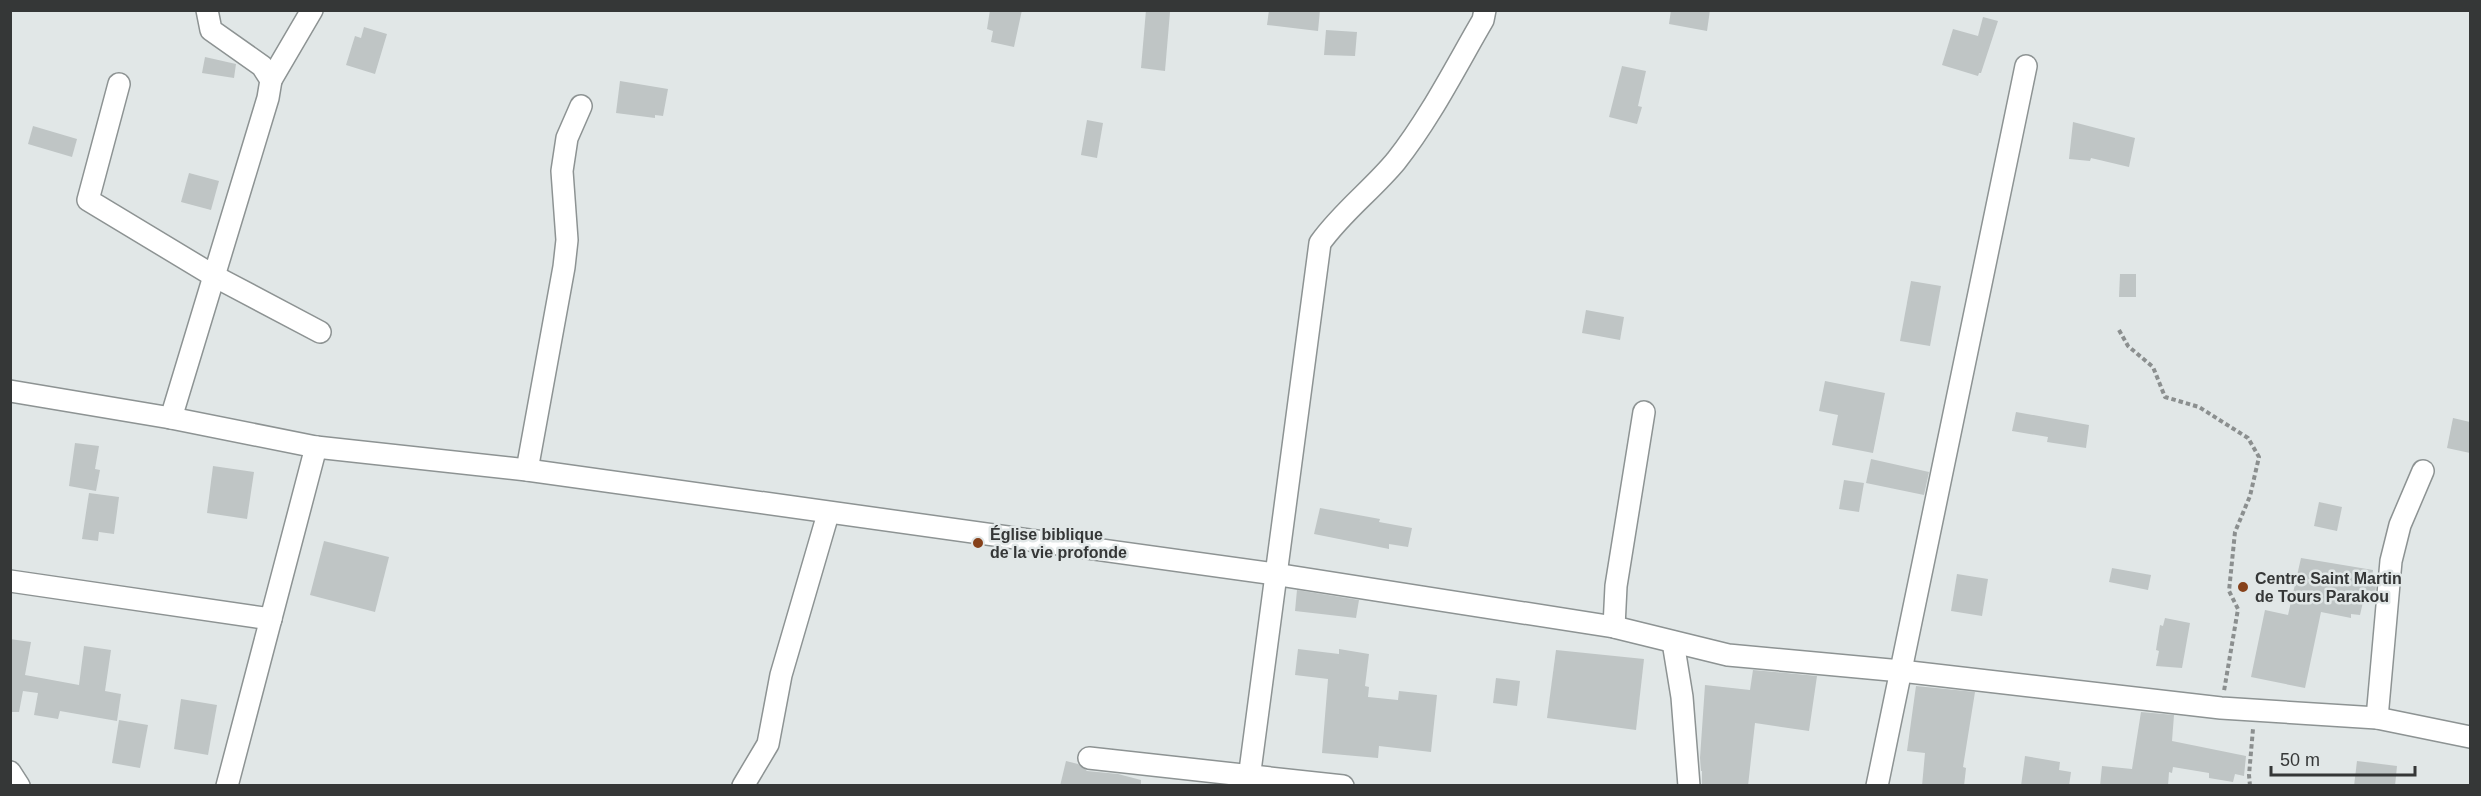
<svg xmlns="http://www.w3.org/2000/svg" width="2481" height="796" font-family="Helvetica,sans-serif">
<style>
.building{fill:#bfc5c5}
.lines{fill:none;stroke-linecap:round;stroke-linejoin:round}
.minor-casing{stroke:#8d9393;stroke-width:24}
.path{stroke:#8b8f8f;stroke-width:4;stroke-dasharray:4.5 3;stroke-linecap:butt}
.minor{stroke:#fff;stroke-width:21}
.poi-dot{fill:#86411a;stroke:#e1e7e7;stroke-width:2}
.labels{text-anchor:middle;stroke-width:5;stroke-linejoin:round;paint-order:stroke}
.poi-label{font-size:16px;font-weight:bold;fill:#353737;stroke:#e1e7e7;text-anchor:start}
</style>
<rect width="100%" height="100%" fill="#e1e7e7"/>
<g class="building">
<path d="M990,10h32l-8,37 -23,-5 2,-11 -6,-2z"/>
<path d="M1146,10l24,2 -5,59 -24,-3z"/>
<path d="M1269,10h51l-2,21 -51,-6z"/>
<path d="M1671,10h39l-3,21 -38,-7z"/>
<path d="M1983,17l15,4 -17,52h-2l-1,3 -36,-11 11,-36 25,7z"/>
<path d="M364,27l23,7 -12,40 -29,-9 9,-29 6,2z"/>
<path d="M1326,30l31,2 -2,24 -31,-1z"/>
<path d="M205,57l31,7 -2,14 -32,-5z"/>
<path d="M1622,66l24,5 -8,35 4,1 -5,17 -28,-7z"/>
<path d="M620,81l48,8 -5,27 -8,-1v3l-39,-5z"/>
<path d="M1087,120l16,3 -6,35 -16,-3z"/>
<path d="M2073,122l62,16 -6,29 -38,-9 -1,3 -21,-2z"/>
<path d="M33,126l44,13 -5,18 -44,-13z"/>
<path d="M189,173l30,8 -8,29 -30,-8z"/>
<path d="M2120,274h16v23h-17z"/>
<path d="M1911,281l30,5 -11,60 -30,-5z"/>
<path d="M1586,310l38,7 -4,23 -38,-7z"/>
<path d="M1825,381l60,12 -12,60 -41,-8 6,-30 -19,-4z"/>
<path d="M2016,412l73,13 -3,23 -39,-6 1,-5 -36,-6z"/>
<path d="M2453,418l17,4v31l-23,-5z"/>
<path d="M75,443l24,3 -4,23 5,1 -4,21 -27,-5z"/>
<path d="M1871,459l58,13 -5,23 -58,-12z"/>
<path d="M213,466l41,6 -7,47 -40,-6z"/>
<path d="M1844,480l20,3 -5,29 -20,-3z"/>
<path d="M89,493l30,4 -5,37 -15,-2 -1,9 -16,-2z"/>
<path d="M2319,502l23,5 -5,24 -23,-5z"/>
<path d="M1320,508l60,11 -1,3 33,6 -4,19 -19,-3v5l-75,-15z"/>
<path d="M324,541l65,16 -14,55 -65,-17z"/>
<path d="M2301,558l72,12 -1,7h5l-3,27 -11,-2 -3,13 -9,-1v4l-30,-6 -16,76 -54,-11 14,-67 23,5z"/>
<path d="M2112,568l39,7 -3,15 -39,-8z"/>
<path d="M1957,574l31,5 -6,37 -31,-5z"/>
<path d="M1297,590l62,10 -3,18 -61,-7z"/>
<path d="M2165,618l25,5 -8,45 -26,-2 3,-15 -3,-1 4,-25 3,1z"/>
<path d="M10,639l21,3 -6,33 54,10 5,-39 27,4 -6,41 16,3 -4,27 -57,-10 -2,8 -24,-4 4,-22 -15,-2 -4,21h-9z"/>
<path d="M1298,649l41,5v-5l30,5 -4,32 4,1 -1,10 30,3 1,-9 38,4 -6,57 -52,-6 -1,12 -56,-5 6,-74 -33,-4z"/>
<path d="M1556,650l88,9 -8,71 -89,-12z"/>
<path d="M1753,670l64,6 -8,55 -54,-8 -7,63h-46v-15h-1l-1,-13 5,-73 45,5z"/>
<path d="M1496,678l24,3 -3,25 -24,-3z"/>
<path d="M1916,686l59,6 -12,75 3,1 -2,18h-42l3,-33 -18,-2z"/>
<path d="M181,699l36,6 -9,50 -34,-6z"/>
<path d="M2141,712l33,3 -2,26 74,15 -2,20 -9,-2 -2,8 -24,-4v-5l-36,-6 -1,6 -3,-1 -1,14h-68l2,-20 30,3z"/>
<path d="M119,720l29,5 -8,43 -28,-5z"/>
<path d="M2025,756l35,6 -1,8 12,2 -2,14h-48z"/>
<path d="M1066,761l12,3 9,7 31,3 23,6v6h-81z"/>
<path d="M2357,761l40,5 -2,20h-41z"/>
</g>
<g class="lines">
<defs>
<g id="minor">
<path d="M271,80l41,-70"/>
<path d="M119,84l-31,116 126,76 106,56"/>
<path d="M10,391l161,27 97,-320 3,-18 -9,-14 -51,-36 -4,-20"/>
<path d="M171,418l145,29 211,23 747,104 340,53 114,28 173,16 320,37 156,10 93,19"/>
<path d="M527,470l37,-203 3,-27 -5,-69 5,-33 14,-32"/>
<path d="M10,581l261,38"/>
<path d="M1614,627l2,-41 28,-174"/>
<path d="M1673,642l9,55 7,89"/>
<path d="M2377,718l14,-157 9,-36 23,-54"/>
<path d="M1089,758l254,28"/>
<path d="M10,772l9,14"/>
<path d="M227,786l89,-339"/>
<path d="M743,786l25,-42 13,-69 47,-161"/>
<path d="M1248,786l72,-543c22,-31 52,-53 76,-82 34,-43 59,-93 87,-141l2,-10"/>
<path d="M1877,786l149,-720"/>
</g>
</defs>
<use href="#minor" class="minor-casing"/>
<g class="path">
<path d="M2119,330l9,16 25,21 12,30 34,10 49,31 11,19 -9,39 -15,36 -6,59 9,18 -14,82"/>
<path d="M2250,786l-1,-11 4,-46"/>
</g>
<use href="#minor" class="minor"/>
</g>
<g class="poi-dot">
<circle cx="978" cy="543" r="6"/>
<circle cx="2243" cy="587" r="6"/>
</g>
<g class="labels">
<g class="poi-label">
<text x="990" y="540">Église biblique<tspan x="990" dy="18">de la vie profonde</tspan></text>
<text x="2255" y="584">Centre Saint Martin<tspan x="2255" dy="18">de Tours Parakou</tspan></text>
</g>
</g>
<rect width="2481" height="796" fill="none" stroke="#353737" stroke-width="24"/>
<path d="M2271 766v9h144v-9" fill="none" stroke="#353737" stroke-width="3"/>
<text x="2280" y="766" font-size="18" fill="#353737" stroke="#e1e7e7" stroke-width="4.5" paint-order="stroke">50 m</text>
</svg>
